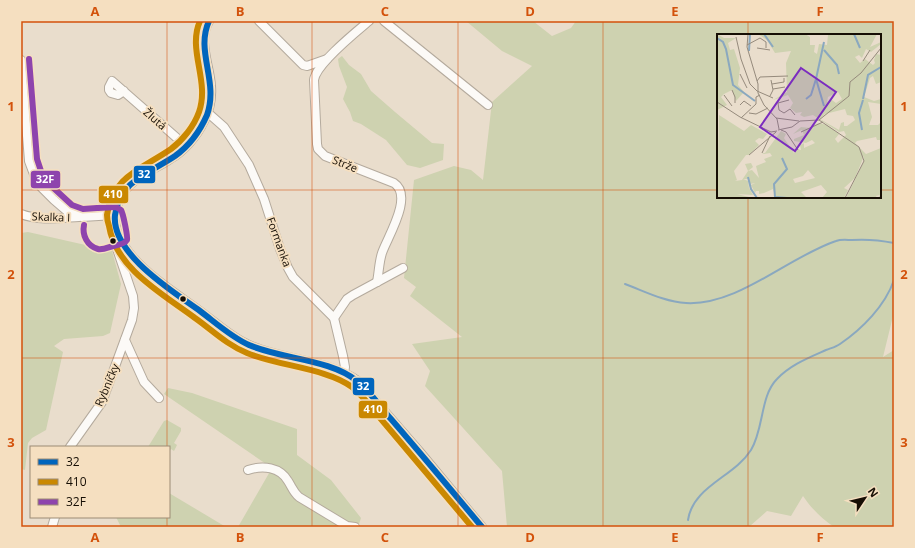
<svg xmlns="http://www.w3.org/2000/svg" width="915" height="548" font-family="'Open Sans',sans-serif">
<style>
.green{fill:#ced2b0;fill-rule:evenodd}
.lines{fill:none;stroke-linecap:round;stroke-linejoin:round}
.stream{stroke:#8aa8bf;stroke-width:2}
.minor-casing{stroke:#b4aa9d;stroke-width:10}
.minor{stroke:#fcfaf7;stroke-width:8}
.bus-1-casing{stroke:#f5dfc0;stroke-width:9}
.bus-2-casing{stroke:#f5dfc0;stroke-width:9}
.bus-3-casing{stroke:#f5dfc0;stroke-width:9}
.bus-1{stroke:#0065bd;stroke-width:6}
.bus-2{stroke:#ca8801;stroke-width:6}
.bus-3{stroke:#8e44ad;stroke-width:6}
.grid{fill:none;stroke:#d3520b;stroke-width:1;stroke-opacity:0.55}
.bus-dot{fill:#160e04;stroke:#f5dfc0;stroke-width:1.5}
.labels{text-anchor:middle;stroke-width:4;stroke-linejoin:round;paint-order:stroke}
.street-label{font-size:11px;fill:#160e04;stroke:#f5dfc0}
.inset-river{fill:none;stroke:#8aa8bf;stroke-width:2}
.inset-road{fill:none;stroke:#958a7c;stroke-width:1}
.view{fill:#7b2cbf;fill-opacity:0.15;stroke:#7b2cbf;stroke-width:2}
.inset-edge{fill:none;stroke:#160e04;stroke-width:2}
.line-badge{stroke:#f5dfc0;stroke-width:1.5}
.badge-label{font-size:11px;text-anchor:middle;font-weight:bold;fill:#fff}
.neatline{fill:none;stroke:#d3520b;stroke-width:1.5}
.grid-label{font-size:13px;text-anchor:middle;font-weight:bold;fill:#d3520b}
</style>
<rect width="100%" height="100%" fill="#e9ddcc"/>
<g class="green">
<path d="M466,21h67l19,15 19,-8 5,-7h318v291l-11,45 11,-7v177h-60c-12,-8 -23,-19 -31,-31l-12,20 -24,-5 -17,15 1,1h-244l-5,-56 -77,-85 5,-15 -18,-27 50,-7 -52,-41 6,-9 -12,-9 10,-98 40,-14 17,4 12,10 9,-78 40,-36 -30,-15zM718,35h162v162h-162z"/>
<path d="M342,56l7,9 12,9 10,17 24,21 37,31 12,1 -1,16 -23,8 -13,-3 -21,-25 -25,-16 -8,-3 -3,-9 -7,-13 4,-12 -8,-21 -1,-7z"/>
<path d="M28,232l84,19 9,33 -11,49 -7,3 -39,3 -10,7 9,6 -17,78 -14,8 -4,5 -3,27 -4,-1v-236z"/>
<path d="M168,388l24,5 105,36v26l34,25 30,38 -3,9h-120l34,-59 -108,-74z"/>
<path d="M167,420l14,8v3l-7,12 3,2 -3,6 -3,-2 -2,3v-5h-21l16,-26z"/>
<path d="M169,493l57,34h-105l-5,-10h53z"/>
</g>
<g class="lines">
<g class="stream">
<path d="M625,284c19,7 40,18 61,19 52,3 102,-46 150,-62 5,-2 11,-1 16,-1 15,-1 27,0 42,3"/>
<path d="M688,520c5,-34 46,-43 63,-70 13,-21 9,-54 26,-71 13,-14 31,-21 49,-29 5,-2 10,-3 14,-6 22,-15 45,-38 54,-64"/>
</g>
<defs>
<g id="minor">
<path d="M209,21c-12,19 1,45 2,65 1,12 -2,25 -7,35 -7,15 -20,30 -34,38 -18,12 -42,20 -51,41 -21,47 47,86 78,109 17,12 33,28 52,36 33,15 80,15 109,36l61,70 63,76"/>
<path d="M259,21l44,44 4,1 20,-7"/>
<path d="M369,21c-13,11 -53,43 -55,59l3,64 1,5 7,7 69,27c20,13 -7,55 -12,70 -3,9 -3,19 -5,29"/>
<path d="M384,21l104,84"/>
<path d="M21,60l8,101 6,16 6,10 13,13 14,12 14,5 33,-2"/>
<path d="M124,91l-6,4 -7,-2 -2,-3v-3l3,-6 74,65"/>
<path d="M207,112l17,15 25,38 15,34 16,50 8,19 5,9 41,41 9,38 2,11 -1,6"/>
<path d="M21,214c18,7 39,4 58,3"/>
<path d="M334,318l13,-19 6,-4 50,-27"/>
<path d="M125,340l19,42 15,16"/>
<path d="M70,447l32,-45 30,-82 2,-12 -1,-12 -18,-53 5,-7"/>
<path d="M248,470c15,-5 32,-3 40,11 4,6 5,11 11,16l48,29 8,1"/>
<path d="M52,527l3,-10"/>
</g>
</defs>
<use href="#minor" class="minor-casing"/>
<use href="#minor" class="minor"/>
<defs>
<path id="bus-1" d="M209,21c-14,31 10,60 -2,94 -7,16 -18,31 -32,41 -25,17 -55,24 -60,59 -4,39 59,77 85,96 16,12 31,26 49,34 32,14 81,14 108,36 11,8 25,28 34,38 31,36 61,72 91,108"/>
<path id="bus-2" d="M200,21c-13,29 10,60 -1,91 -5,14 -16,28 -28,37 -29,20 -59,27 -64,66 0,4 1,8 2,11 7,43 54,68 86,92 17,12 32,27 52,35 31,13 79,15 105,34 10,7 25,28 34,38 29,34 57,68 86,102"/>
<g id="bus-3">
<path d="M29,59l8,100 5,15 5,8 25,23 11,4 14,-1"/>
<path d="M84,225c-2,10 3,21 14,24 5,1 11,-2 15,-3 5,-1 12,-2 14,-6 1,-3 -4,-27 -6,-30l-5,-3 -18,1"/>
</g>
</defs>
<use href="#bus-1" class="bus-1-casing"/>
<use href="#bus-2" class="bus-2-casing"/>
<use href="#bus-3" class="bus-3-casing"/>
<use href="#bus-1" class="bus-1"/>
<use href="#bus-2" class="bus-2"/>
<use href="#bus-3" class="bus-3"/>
</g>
<path class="grid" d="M167,21v426M312,21v506M458,21v506M603,21v506M748,21v14M21,190h697M880,190h14M748,197v330M21,358h873M167,517v10"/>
<g class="bus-dot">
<circle cx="113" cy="241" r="3.5"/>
<circle cx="183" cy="299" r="3.5"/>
</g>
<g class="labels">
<g class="street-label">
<text transform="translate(155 119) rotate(41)" y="4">Žlutá</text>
<text transform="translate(345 164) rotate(22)" y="4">Strže</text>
<text transform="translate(51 217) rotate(2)" y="4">Skalka I</text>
<text transform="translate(279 242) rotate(70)" y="4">Formanka</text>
<text transform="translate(107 385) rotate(-67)" y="4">Rybníčky</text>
</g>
</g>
<g transform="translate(717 34)">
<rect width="164" height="164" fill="#e9ddcc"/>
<path d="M0,0l7,4h12l-8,5 2,7 4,-1 6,19 -2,17 6,7 -8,9 -4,-11 -8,4 -3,3 6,8 -10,5zM41,0h47l5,3v8h5l-1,7 3,2 2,-10 8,1 1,-10 3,-1h46l-7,13 11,-5v2l-10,8 -5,-3 -4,9 -3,-3 -4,2 5,6 5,-4 8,6 2,-2 -1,-3 2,-6 5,1v27l-5,2 -3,-8 -3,2 -6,19 10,4 7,-2v5l-13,-2 4,15 -3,8h9l3,-3v18h-4l-1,-3 -19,4 -2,2 11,11 15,-6v50h-3l2,-3 -4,1 1,2h-31l18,-37v-5l-9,22 -11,10 4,2 -4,8h-22l5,-6 -6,-7 -20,7 6,6h-31l-3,-9 -9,4 -5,1v-3h-3l-1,2 -4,-8 4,-2 -5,1 -1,-5h-6l5,2 1,7 4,7 -16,-1 16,4h-36l2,-83 25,16 7,-6 16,9 -4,5 -4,-1 -4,3 4,4 -10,10h-3l-12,16 3,9 -2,1 7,-1 6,-9 -3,-7 6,-1 2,4 -5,4 4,-1 7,8 -3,-12 10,-4 -2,-3 8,-3 -2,-3 -6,1 -2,-1h3l16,-22 5,3 -2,4 10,15 2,-4 5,1 -1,-5 4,-2v5l11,-5 -3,-3 -6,3 -12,-2v-2l10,-4 -2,-5 -9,4 8,-7 9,1 8,-5 9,2 12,9 -4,5 3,4 8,-8 -2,-4 -5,1 -26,-17 -9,2 -4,-2 2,-3 -6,1 -6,-5 3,-5 -5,-8 -15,5 14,-8 -1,-29 5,-12 -16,2 -8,-13zM121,58l4,7 -6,4 -4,-3 -5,2 1,-5zM128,75l2,6 6,1 2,4 -8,6h-3v-4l-3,1 -2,7 -19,-11 5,-5zM91,136l7,8 -20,5 -2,-4 10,-3z" fill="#ced2b0" fill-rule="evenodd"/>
<path class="inset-river" d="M47,0l9,13M137,0l6,14M0,4l6,4 3,7 7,36 22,16M107,8l-8,37 8,27M107,16l13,15 2,9M32,17l1,-17M89,65l5,-4 5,-16M146,65l5,-24 13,-8M145,96l-3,-17 4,-13M31,143l3,12 6,9M58,163l12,1M58,163l-1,-13 13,-15 -5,-11"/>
<path class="inset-road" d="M31,0l-1,13 11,37v9l6,12 13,14 2,10M19,3l5,22 9,25 7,7 16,7M30,11l13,-7 6,4v6M40,14l13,2M146,27l7,-11M23,40l7,14M40,47l3,-4 28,-1M55,50l12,-2v-4M56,55l12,-2M15,56l3,7v6M7,61l8,11M53,62l3,-6 -2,-10M72,66l-11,3 1,7 5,3 6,-4 5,6M0,68l23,15 31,15 6,-1M23,71l4,-4 7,5M32,79l7,1 12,-6M24,84l15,-14v-7l4,-2M59,84l23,3M102,86l30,-24 1,-14 11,-9 20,-25M61,96l14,-3 8,-6 19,-1 40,27 5,14 -19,37M64,96l5,2 12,18M84,98l22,-10M45,119l8,-17M32,121l27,-23"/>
<path class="view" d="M84,34l35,24 -41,59 -35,-24z"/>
<rect width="164" height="164" class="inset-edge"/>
</g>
<g class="line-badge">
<rect x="133" y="165" width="23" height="19" rx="4" fill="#0065bd"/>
<rect x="30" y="170" width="31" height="19" rx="4" fill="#8e44ad"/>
<rect x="98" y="185" width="31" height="19" rx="4" fill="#ca8801"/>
<rect x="352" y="377" width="23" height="19" rx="4" fill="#0065bd"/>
<rect x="358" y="400" width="30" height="19" rx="4" fill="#ca8801"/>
</g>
<g class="badge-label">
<text x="144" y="178">32</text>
<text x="45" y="183">32F</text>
<text x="113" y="198">410</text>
<text x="363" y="390">32</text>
<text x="373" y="413">410</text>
</g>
<rect width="915" height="548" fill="none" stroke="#f5dfc0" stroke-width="44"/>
<rect x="30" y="446" width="140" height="72" fill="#f5dfc0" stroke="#9c8b75"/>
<rect x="38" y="459" width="20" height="6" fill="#0065bd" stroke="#9c8b75"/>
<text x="66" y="466" font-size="12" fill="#160e04">32</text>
<rect x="38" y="479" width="20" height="6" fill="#ca8801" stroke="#9c8b75"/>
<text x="66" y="486" font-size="12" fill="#160e04">410</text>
<rect x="38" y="499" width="20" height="6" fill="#8e44ad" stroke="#9c8b75"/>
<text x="66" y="506" font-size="12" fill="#160e04">32F</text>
<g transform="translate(865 498) rotate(55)" stroke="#f5dfc0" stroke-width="3" paint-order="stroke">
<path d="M0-3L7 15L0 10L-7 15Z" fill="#160e04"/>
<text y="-6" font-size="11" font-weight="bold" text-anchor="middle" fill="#160e04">N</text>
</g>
<rect x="22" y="22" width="871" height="504" class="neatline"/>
<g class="grid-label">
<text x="95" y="16">A</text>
<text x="240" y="16">B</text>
<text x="385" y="16">C</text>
<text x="530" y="16">D</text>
<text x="675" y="16">E</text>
<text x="820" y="16">F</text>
<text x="11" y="111">1</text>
<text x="904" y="111">1</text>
<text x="11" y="279">2</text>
<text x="904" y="279">2</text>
<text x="11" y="447">3</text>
<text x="904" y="447">3</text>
<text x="95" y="542">A</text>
<text x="240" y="542">B</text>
<text x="385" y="542">C</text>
<text x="530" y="542">D</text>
<text x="675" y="542">E</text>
<text x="820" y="542">F</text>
</g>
</svg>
